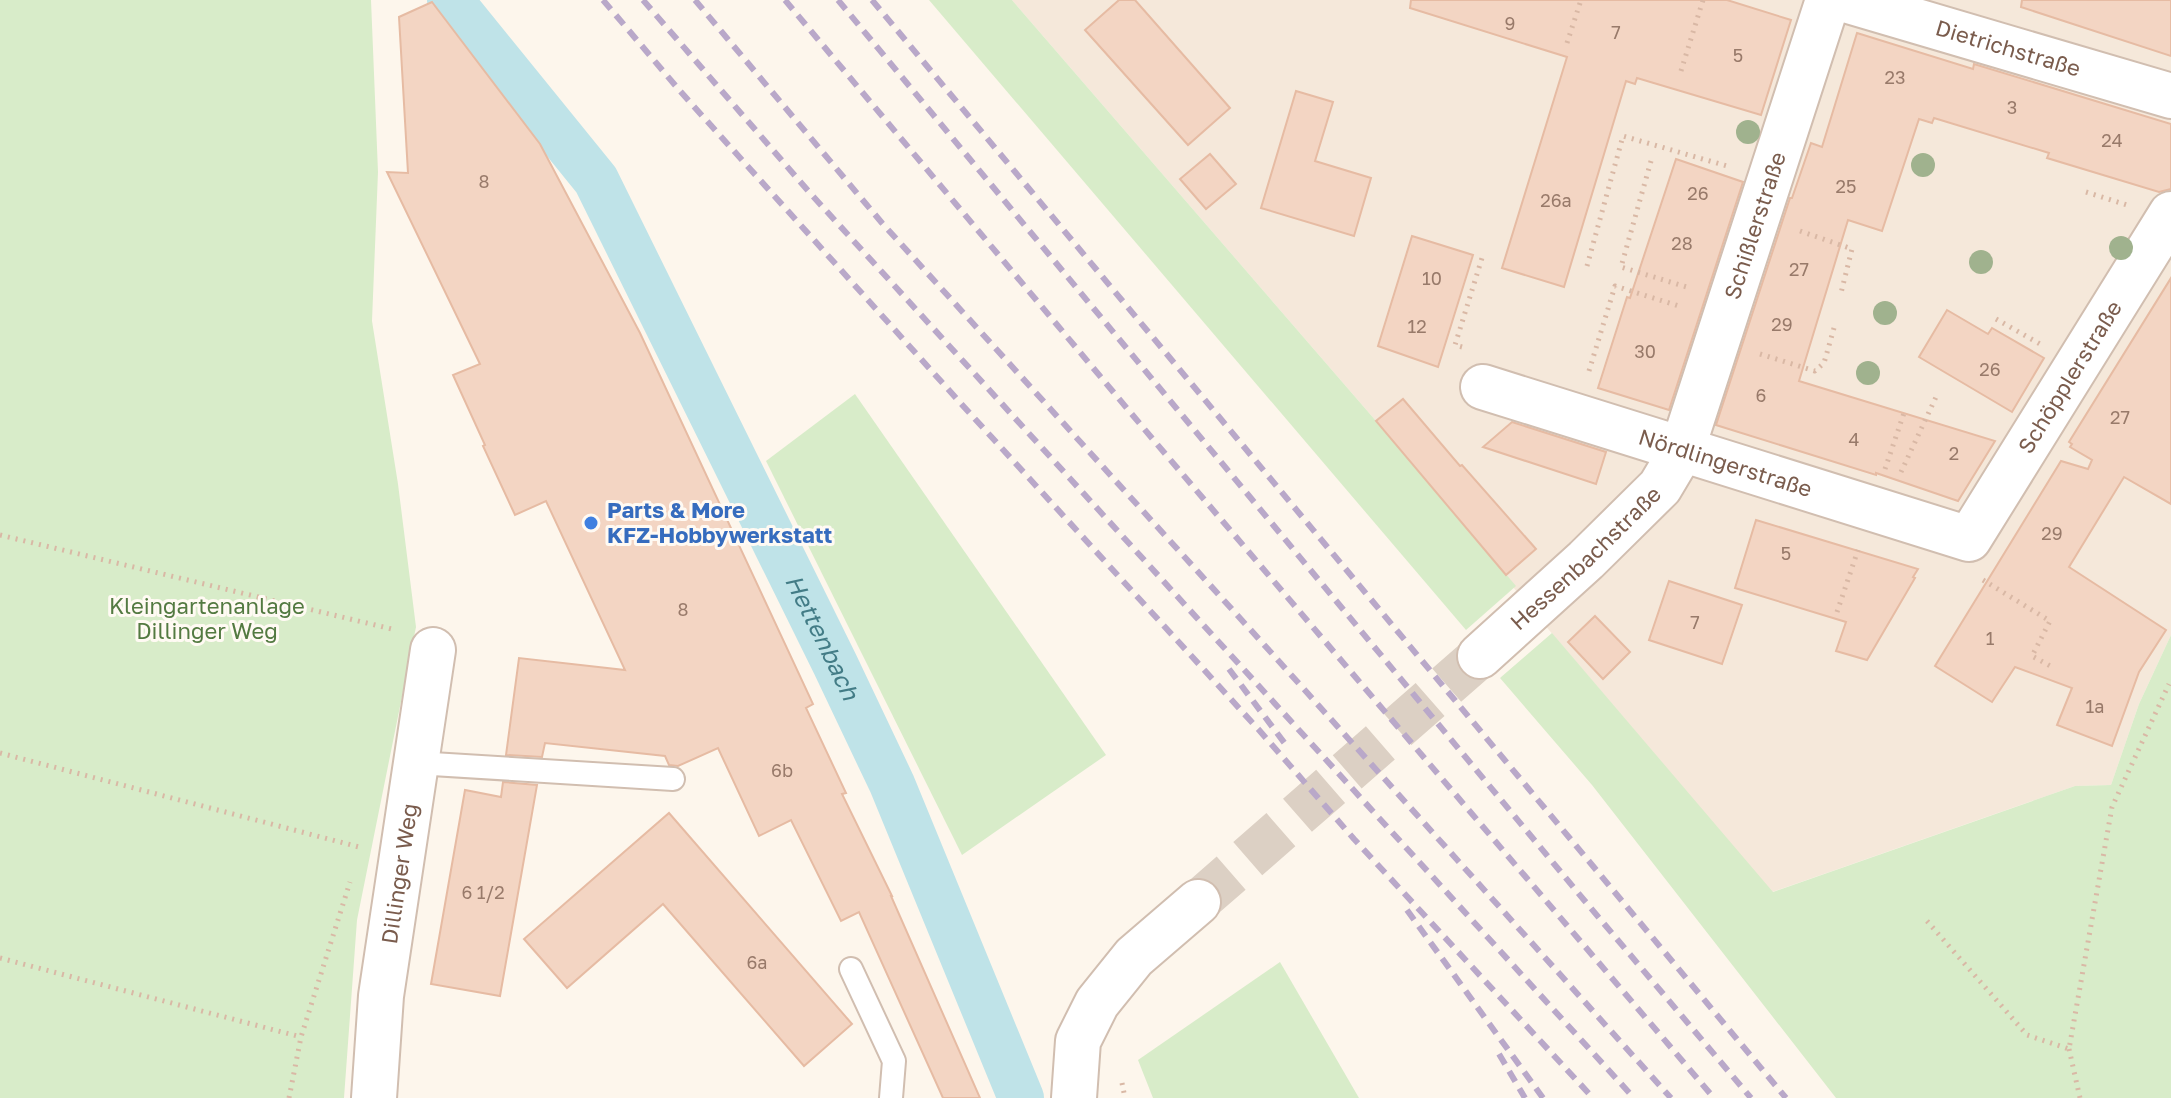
<svg xmlns="http://www.w3.org/2000/svg" width="2171" height="1098" font-family="'Golos Text',sans-serif">
<style>
.residential{fill:#f5e8da}
.green{fill:#d8ecc9}
.lines{fill:none;stroke-linecap:round;stroke-linejoin:round}
.canal{stroke:#bfe3e8;stroke-width:46}
.building{fill:#f3d5c3;stroke:#e6bba3;stroke-width:2}
.minor-tunnel{stroke:#dcd0c4;stroke-width:44;stroke-dasharray:44 22;stroke-linecap:butt}
.service-casing{stroke:#d1beb0;stroke-width:26}
.minor-casing{stroke:#d1beb0;stroke-width:48}
.path{stroke:#d9b8a5;stroke-width:5;stroke-dasharray:2 6;stroke-linecap:butt}
.service{stroke:#fff;stroke-width:22}
.minor{stroke:#fff;stroke-width:44}
.rail{stroke:#b9a8c9;stroke-width:6;stroke-dasharray:12 8;stroke-linecap:butt}
.tree{fill:#a0b28e}
.shop-dot{fill:#3f7fe0;stroke:#fffaf3;stroke-width:3}
.labels{text-anchor:middle;stroke-width:6;stroke-linejoin:round;paint-order:stroke}
.number-label{font-size:18px;fill:#987a6a}
.street-label{font-size:22px;fill:#7a5c4d;stroke:#fffaf3}
.shop-label{font-size:22px;font-weight:bold;fill:#366cbe;stroke:#fffaf3;text-anchor:start}
.park-label{font-size:22px;fill:#537a41;stroke:#fffaf3}
.water-label{font-size:24px;font-style:italic;fill:#437c86;stroke:#fffaf3}
</style>
<rect width="100%" height="100%" fill="#fdf6ec"/>
<path class="residential" d="M1012,0h1159v635l-32,69 -28,81 -36,1 -303,106 -240,-282 -156,-189z"/>
<g class="green">
<path d="M0,0h371l7,172 -6,149 26,163 18,143 -59,293 -13,178h-344z"/>
<path d="M929,0h83l364,421 140,165 -50,44z"/>
<path d="M855,394l251,361 -144,100 -196,-394z"/>
<path d="M1552,633l221,259 302,-106 36,-1 28,-81 32,-69v463h-335l-244,-313 -92,-107z"/>
<path d="M1280,962l79,136h-206l-15,-38z"/>
</g>
<g class="lines">
<path class="canal" id="s1" d="M450,0l146,180 239,484 57,120 129,314"/>
</g>
<g class="building">
<path d="M1119,0h16l95,108 -42,37 -103,-115z"/>
<path d="M1411,0h316l64,20 -30,95 -124,-37 -2,6 -9,-3 -62,206 -62,-19 65,-211 -157,-49z"/>
<path d="M2022,0h149v56l-150,-49z"/>
<path d="M432,2l108,142 100,189 173,371 -7,4 40,85 -4,1 50,102h-1l89,202h-37l-84,-186 -18,9 -50,-101 -32,16 -41,-88 -40,18 -9,-1 -4,-9 -120,-13 -3,14 -36,-2 13,-97 106,12 -79,-169 -31,14 -32,-69 2,-1 -32,-70 27,-11 -93,-192 21,1 -9,-156z"/>
<path d="M1857,33l116,36 1,-5 197,60v65l-12,3 -112,-34 2,-5 -115,-35 -2,5 -13,-4 -37,112 -34,-11 -49,161 196,60 -37,60 -82,-28v2l-160,-50 74,-227h2l19,-55 11,4z"/>
<path d="M1296,91l37,11 -18,59 56,17 -17,58 -93,-28z"/>
<path d="M1210,154l26,30 -30,25 -26,-30z"/>
<path d="M1676,159l67,23 -74,228 -71,-22 29,-91 3,1z"/>
<path d="M1412,236l61,19 -35,112 -60,-21z"/>
<path d="M2171,278v226l-47,-27 -55,90 97,63 -27,42 -27,74 -55,-21 15,-37 -57,-21 -23,35 -57,-36 126,-205 27,8 4,-9 -22,-13 2,-3 -3,-2z"/>
<path d="M1947,310l41,24 4,-6 52,30 -32,54 -93,-55z"/>
<path d="M1403,399l57,67 2,-1 74,84 -30,26 -130,-154z"/>
<path d="M1512,422l94,30 -10,32 -113,-37z"/>
<path d="M1756,520l162,49 -5,8 2,1 -48,82 -31,-9 10,-29 -111,-34z"/>
<path d="M1669,581l73,24 -20,59 -73,-24z"/>
<path d="M1595,616l35,36 -27,27 -35,-37z"/>
<path d="M503,782l34,3 -37,211 -69,-12 34,-194 36,7z"/>
<path d="M669,813l183,211 -48,42 -141,-162 -96,84 -43,-49z"/>
</g>
<g class="lines">
<path class="minor-tunnel" d="M1198,902l282,-246"/>
<defs>
<g id="service">
<path d="M416,763l257,16"/>
<path d="M851,969l43,92 -3,37"/>
</g>
<g id="minor">
<path id="s2" d="M1845,0l326,96"/>
<path id="s3" d="M1483,387l486,152 202,-325"/>
<path id="s4" d="M1480,656l106,-96 74,-73 22,-37 146,-450"/>
<path id="s5" d="M374,1098l7,-102 52,-346"/>
<path d="M1074,1098l4,-57 19,-38 37,-46 64,-55"/>
</g>
</defs>
<use href="#service" class="service-casing"/>
<use href="#minor" class="minor-casing"/>
<g class="path">
<path d="M1567,43l14,-43"/>
<path d="M1681,71l22,-71"/>
<path d="M1651,161l-30,106 69,21"/>
<path d="M2086,192l41,13"/>
<path d="M1800,231l52,18 -11,44"/>
<path d="M1587,266l36,-130 104,30"/>
<path d="M1996,319l44,25"/>
<path d="M1462,347l-7,-2 27,-87"/>
<path d="M1760,354l55,17 9,-8 10,-35"/>
<path d="M1589,371l26,-85 67,21"/>
<path d="M1885,469l19,-56"/>
<path d="M1901,472l35,-75"/>
<path d="M0,535l396,95"/>
<path d="M1983,580l67,41 -18,35 22,12"/>
<path d="M1837,612l21,-62"/>
<path d="M0,753l359,94"/>
<path d="M1927,921l100,114 42,14 43,-242 57,-123"/>
<path d="M0,958l301,79"/>
<path d="M2069,1049l11,49"/>
<path d="M1122,1083l3,15"/>
<path d="M289,1098l12,-61 49,-155"/>
</g>
<use href="#service" class="service"/>
<use href="#minor" class="minor"/>
<g class="rail">
<path d="M603,0l77,91 285,317 294,322 95,109 239,259"/>
<path d="M643,0l167,193 824,905"/>
<path d="M695,0l187,223 376,415 413,460"/>
<path d="M785,0l371,443 558,655"/>
<path d="M838,0l746,900 167,198"/>
<path d="M872,0l914,1098"/>
<path d="M1229,669l60,80"/>
<path d="M1407,910l136,188"/>
<path d="M1499,1054l26,44"/>
</g>
</g>
<g class="tree">
<circle cx="1748" cy="132" r="12"/>
<circle cx="1923" cy="165" r="12"/>
<circle cx="2121" cy="248" r="12"/>
<circle cx="1981" cy="262" r="12"/>
<circle cx="1885" cy="313" r="12"/>
<circle cx="1868" cy="373" r="12"/>
</g>
<circle class="shop-dot" cx="591" cy="523" r="8"/>
<g class="labels">
<g class="number-label">
<text x="1510" y="30">9</text>
<text x="1616" y="39">7</text>
<text x="1738" y="62">5</text>
<text x="1895" y="84">23</text>
<text x="2012" y="114">3</text>
<text x="2112" y="147">24</text>
<text x="484" y="188">8</text>
<text x="1846" y="193">25</text>
<text x="1698" y="200">26</text>
<text x="1556" y="207">26a</text>
<text x="1682" y="250">28</text>
<text x="1799" y="276">27</text>
<text x="1432" y="285">10</text>
<text x="1782" y="331">29</text>
<text x="1417" y="333">12</text>
<text x="1645" y="358">30</text>
<text x="1990" y="376">26</text>
<text x="1761" y="402">6</text>
<text x="2120" y="424">27</text>
<text x="1854" y="446">4</text>
<text x="1954" y="460">2</text>
<text x="2052" y="540">29</text>
<text x="1786" y="560">5</text>
<text x="683" y="616">8</text>
<text x="1695" y="629">7</text>
<text x="1990" y="645">1</text>
<text x="2095" y="713">1a</text>
<text x="782" y="777">6b</text>
<text x="483" y="899">6 1/2</text>
<text x="757" y="969">6a</text>
</g>
<g class="street-label">
<text dy="8" stroke="none"><textPath href="#s2" startOffset="170">Dietrichstraße</textPath></text>
<text dy="8" stroke="none"><textPath href="#s4" startOffset="526">Schißlerstraße</textPath></text>
<text dy="8" stroke="none"><textPath href="#s3" startOffset="700">Schöpplerstraße</textPath></text>
<text dy="8" stroke="none"><textPath href="#s3" startOffset="254">Nördlingerstraße</textPath></text>
<text dy="8" stroke="none"><textPath href="#s4" startOffset="144">Hessenbachstraße</textPath></text>
<text dy="8" stroke="none"><textPath href="#s5" startOffset="226">Dillinger Weg</textPath></text>
</g>
<g class="shop-label">
<text x="607" y="518">Parts &amp; More<tspan x="607" dy="25">KFZ-Hobbywerkstatt</tspan></text>
</g>
<g class="park-label">
<text x="207" y="614">Kleingartenanlage<tspan x="207" dy="25">Dillinger Weg</tspan></text>
</g>
<g class="water-label">
<text dy="8" stroke="none"><textPath href="#s1" startOffset="742">Hettenbach</textPath></text>
</g>
</g>
</svg>
